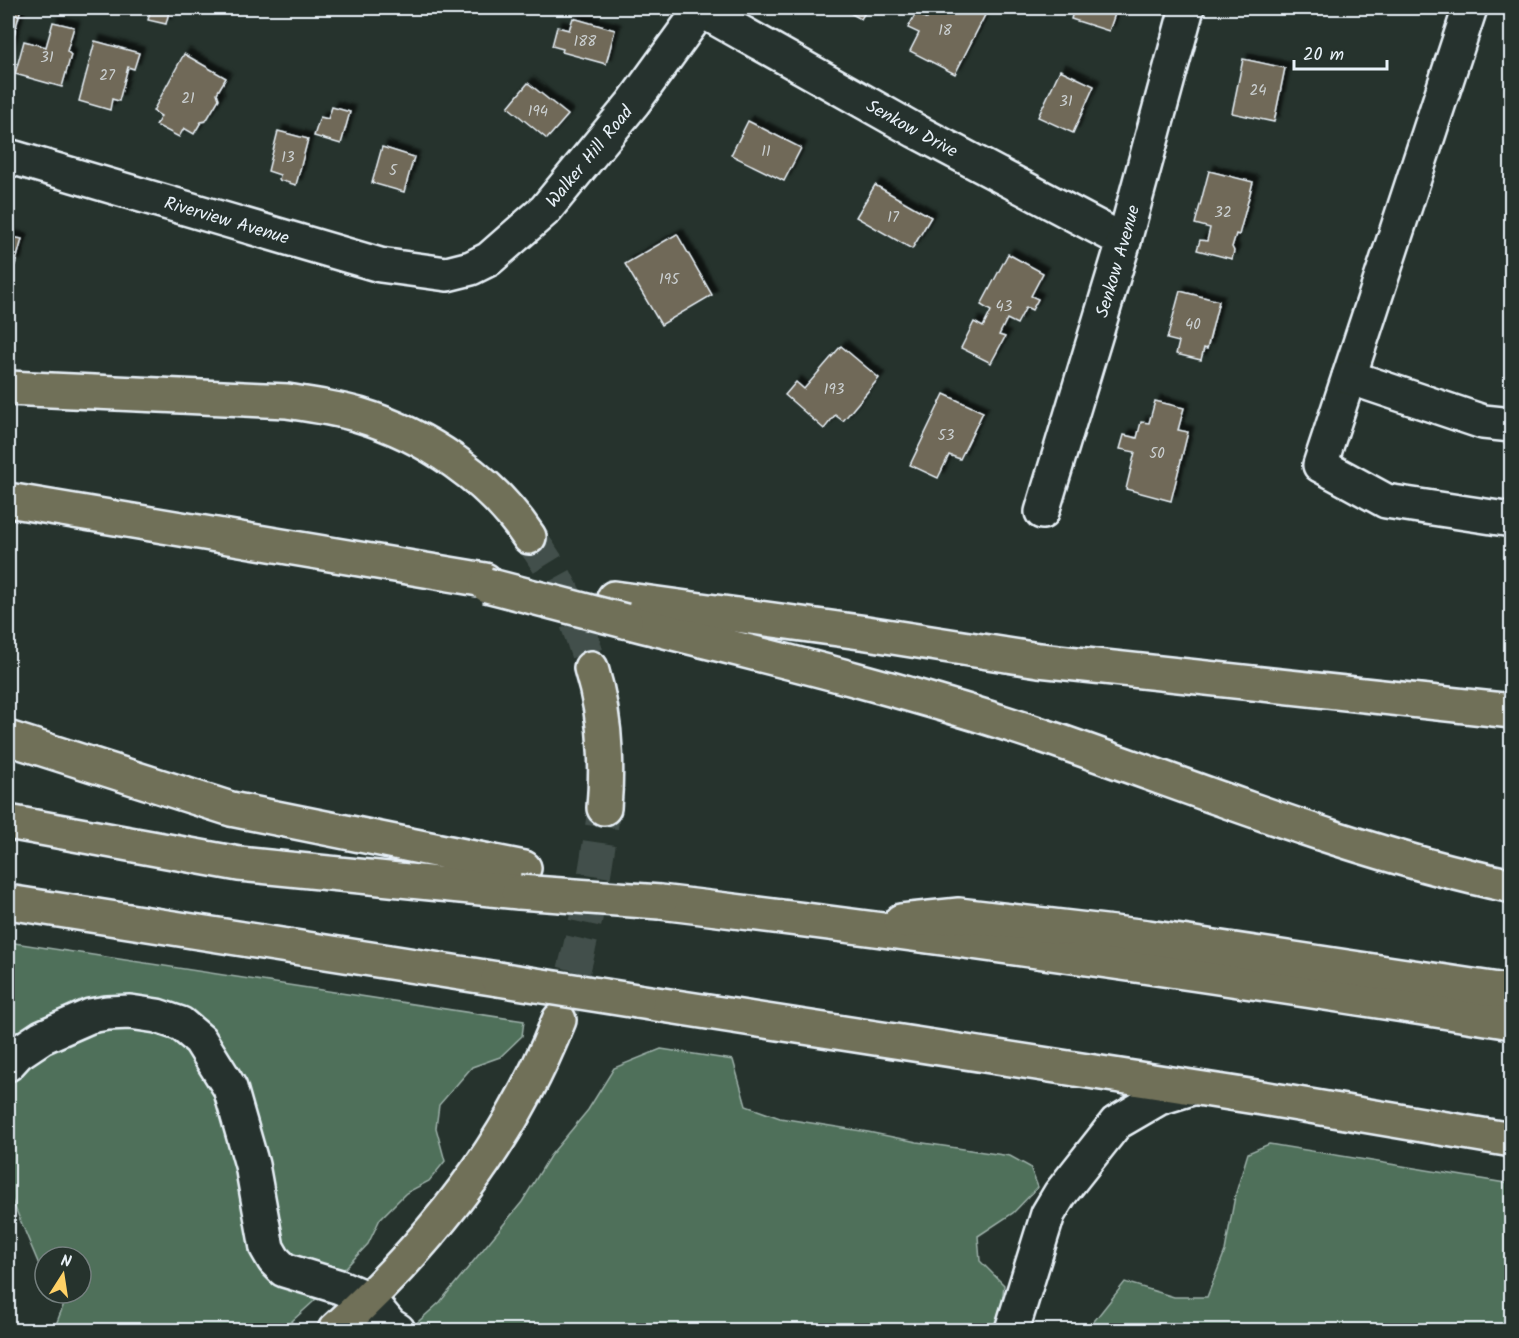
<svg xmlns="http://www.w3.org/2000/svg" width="1519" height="1338" font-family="Kalam,sans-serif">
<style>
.green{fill:#50705a;stroke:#9cb0a9;stroke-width:1.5}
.building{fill:#706958;stroke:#e8f1f8;stroke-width:1.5;filter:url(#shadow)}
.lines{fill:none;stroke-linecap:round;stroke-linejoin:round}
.highway-tunnel{stroke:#43504b;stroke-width:33;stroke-dasharray:33 16;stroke-linecap:butt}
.minor-casing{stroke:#e8f1f8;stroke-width:38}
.highway-casing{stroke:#e8f1f8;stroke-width:38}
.minor{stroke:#26332d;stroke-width:33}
.highway{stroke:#706f59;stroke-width:33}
.highway-bridge-casing{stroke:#e8f1f8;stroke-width:38;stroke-linecap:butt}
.highway-bridge{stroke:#706f59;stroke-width:33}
.labels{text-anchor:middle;stroke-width:4.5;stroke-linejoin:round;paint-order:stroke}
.number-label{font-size:15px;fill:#cacfd0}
.street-label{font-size:18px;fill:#e8f1f8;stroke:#26332d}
</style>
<defs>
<filter id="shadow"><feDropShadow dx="5.5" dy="-5.5" stdDeviation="1.5" flood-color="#0009"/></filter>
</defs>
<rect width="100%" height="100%" fill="#26332d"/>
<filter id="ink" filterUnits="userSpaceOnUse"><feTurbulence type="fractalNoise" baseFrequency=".0167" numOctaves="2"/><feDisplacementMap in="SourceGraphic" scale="12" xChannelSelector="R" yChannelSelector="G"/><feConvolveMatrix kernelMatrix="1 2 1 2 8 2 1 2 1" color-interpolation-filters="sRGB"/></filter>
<g filter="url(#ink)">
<g class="green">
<path d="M8,942l516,79 -2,15 -22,21 -28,10 -33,38 -3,23 9,33 -16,20 -23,12 -26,26 -12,25 -55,58 -31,28h-228l14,-37h13v-36h-36v14l-5,-4 -32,-76z"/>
<path d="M661,1049l72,11 13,46 34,12 88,14 49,10 93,14 20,11 8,20 -25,26 -35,23 2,25 24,24 -5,45h-590l31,-28 82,-100 28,-46 38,-46 26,-42z"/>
<path d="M1269,1144l242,40v146h-424l38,-48 49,15h33l18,-46 10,-55 13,-43z"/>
</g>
<g class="building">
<path d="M8,8h13l-13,50z"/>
<path d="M151,8h19l-4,16 -18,-4z"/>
<path d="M841,8h27l-7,11z"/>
<path d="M926,8h44l15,7 -30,59 -45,-23 9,-18 -11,-5 8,-15 11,6 4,-9z"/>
<path d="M1074,8h43l-8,23 -38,-12z"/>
<path d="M573,18l42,12 -9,34 -44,-12 1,-3 -11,-3 5,-19 12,3z"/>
<path d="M53,22l21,5 -7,24 4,4 -9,32 -47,-13 9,-33 22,6z"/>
<path d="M95,41l44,12 -5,16 -6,-2 -9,34 -7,-2 -2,11 -31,-9z"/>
<path d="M184,54l42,24 -9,15 2,6 -13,22 -5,1 -7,12 -10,-6 -5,9 -23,-12 5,-9 -8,-5z"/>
<path d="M1243,59l42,9 -11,54 -42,-9z"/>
<path d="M1060,70l34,16 -21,47 -35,-16z"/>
<path d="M528,83l40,32 -21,24 -39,-32z"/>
<path d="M332,107l18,5 -9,32 -27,-8 6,-19 8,2z"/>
<path d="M748,121l53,27 -17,33 -53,-26z"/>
<path d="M278,131l30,8 -12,46 -17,-5 1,-5 -12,-4z"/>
<path d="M382,147l32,10 -10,35 -32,-9z"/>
<path d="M1209,171l44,11 -14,53 -3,-1 -4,13 2,4 -2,8 -35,-9 3,-10 7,1 3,-13 -15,-4z"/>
<path d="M875,185l56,32 -19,32 -56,-32z"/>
<path d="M677,234l35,61 -51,30 -36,-61z"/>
<path d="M8,236l14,3 -7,26 -7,-2z"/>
<path d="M1008,254l35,19 -12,23 7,3 -6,11 -6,-3 -9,17 -10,-5 -8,16 6,2 -14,26 -30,-15 13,-26 9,5 8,-16 -10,-6z"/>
<path d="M1180,291l39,10 -12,48 -3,-1 -3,12 -25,-6 3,-12 -12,-3z"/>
<path d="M841,346l38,32 -36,43 -8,-6 -11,14 -39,-34 11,-13 8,7z"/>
<path d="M944,394l39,18 -23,47 -11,-4 -11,23 -28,-13z"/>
<path d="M1155,401l29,7 -6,22 10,2 -17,69 -45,-12 9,-37 -15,-3 4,-14 13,3 4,-16 8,1z"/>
</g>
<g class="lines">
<g class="highway-tunnel">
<path d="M529,537c30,38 50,85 62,131"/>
<path d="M560,1018c22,-69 35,-138 44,-210"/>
</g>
<defs>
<g id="minor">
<path d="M1470,8l-150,457 66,36 126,19"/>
<path id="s1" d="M701,10l215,121 208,110"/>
<path id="s2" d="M8,156l372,109 67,9 24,-6 18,-9 56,-49 88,-107 69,-95"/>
<path d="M1349,377l134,45 29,3"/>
<path id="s3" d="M1042,512l82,-271 63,-233"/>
<path d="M8,1064l10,-11 24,-16 48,-21 17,-3 23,-1 27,4 24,8 19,16 30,48 22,77 15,83 7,12 10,10 56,17 28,12 22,26 8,5"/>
<path d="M1012,1330l36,-116 12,-20 56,-71 43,-25 33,-10"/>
</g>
<g id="highway">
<path d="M8,388l279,13c24,4 49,7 72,14 67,20 132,64 170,122"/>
<path d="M8,500l477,80"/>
<path d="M614,598l253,35 172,27 473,51"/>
<path d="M625,621c141,35 284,69 422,116 154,53 304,115 465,149"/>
<path d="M591,668c14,45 17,93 13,140"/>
<path d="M8,738l223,71 293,59"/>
<path d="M8,822l231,42 280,28"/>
<path d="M8,902l490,77"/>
<path d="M660,902c284,34 569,75 852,120"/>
<path d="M901,921l58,-6 189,22 364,55"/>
<path d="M637,1001l625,97 250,42"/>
<path d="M335,1330c98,-90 175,-186 224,-310"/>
</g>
</defs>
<use href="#minor" class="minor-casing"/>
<use href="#highway" class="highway-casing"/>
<use href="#minor" class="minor"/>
<use href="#highway" class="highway"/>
<defs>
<g id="highway-bridge">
<path d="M487,585l138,36"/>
<path d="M519,892l141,10"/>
<path d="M498,979l139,22"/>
</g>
</defs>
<use href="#highway-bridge" class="highway-bridge-casing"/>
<use href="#highway-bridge" class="highway-bridge"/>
</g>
</g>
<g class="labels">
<g class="number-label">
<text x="945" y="35">18</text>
<text x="585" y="46">188</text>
<text x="47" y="62">31</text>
<text x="107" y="80">27</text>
<text x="1258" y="95">24</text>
<text x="188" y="103">21</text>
<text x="1066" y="106">31</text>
<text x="538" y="116">194</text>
<text x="766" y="156">11</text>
<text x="288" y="162">13</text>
<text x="393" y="175">5</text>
<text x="1223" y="217">32</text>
<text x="893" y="222">17</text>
<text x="669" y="284">195</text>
<text x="1004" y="311">43</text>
<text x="1193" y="329">40</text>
<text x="834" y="394">193</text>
<text x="946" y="440">53</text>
<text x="1157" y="458">50</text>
</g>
<g class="street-label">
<text dy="6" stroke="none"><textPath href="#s1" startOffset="242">Senkow Drive</textPath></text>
<text dy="6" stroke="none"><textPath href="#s2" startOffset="644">Walker Hill Road</textPath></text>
<text dy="6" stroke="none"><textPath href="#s2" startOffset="228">Riverview Avenue</textPath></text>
<text dy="6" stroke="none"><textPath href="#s3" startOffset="262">Senkow Avenue</textPath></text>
</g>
</g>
<rect width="1519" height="1338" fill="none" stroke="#26332d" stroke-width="30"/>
<rect x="15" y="15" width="1489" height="1308" fill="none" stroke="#e8f1f8" stroke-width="2" filter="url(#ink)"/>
<g transform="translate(63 1275) rotate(12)"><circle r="28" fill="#26332d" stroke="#747f7e" stroke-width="1.5"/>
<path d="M0-4.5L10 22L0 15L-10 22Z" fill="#ffd166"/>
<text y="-9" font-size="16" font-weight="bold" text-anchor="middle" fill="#e8f1f8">N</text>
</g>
<path d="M1294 60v9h93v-9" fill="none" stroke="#e8f1f8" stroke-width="3"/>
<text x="1303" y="60" font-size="18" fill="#e8f1f8" stroke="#26332d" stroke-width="4.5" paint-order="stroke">20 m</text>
</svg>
